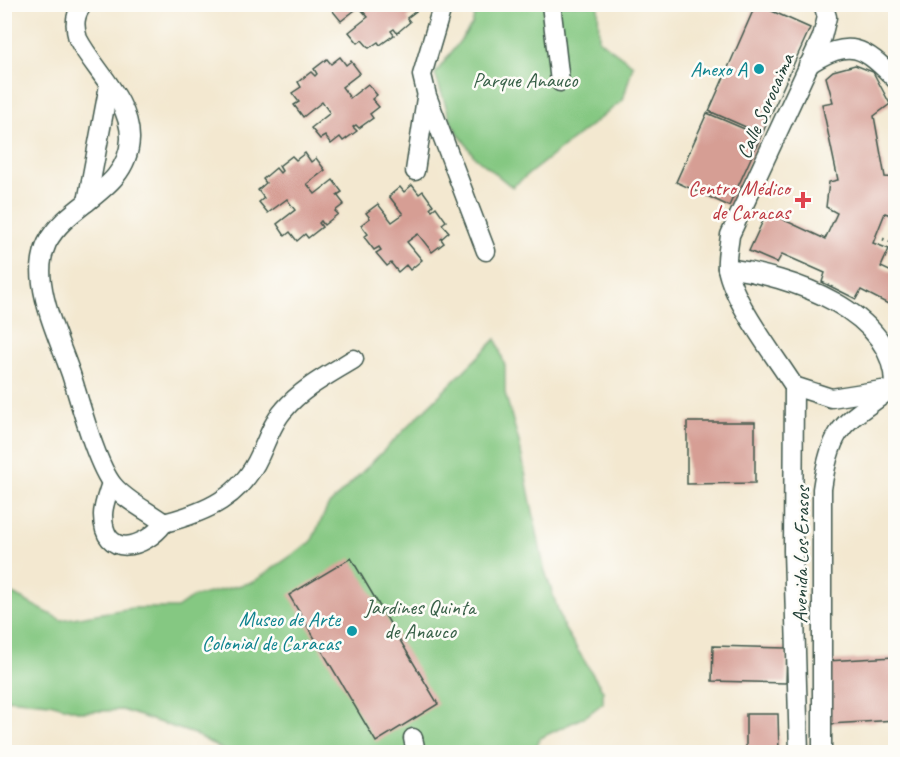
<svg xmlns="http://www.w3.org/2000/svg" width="900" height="757" font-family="Caveat,sans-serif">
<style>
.green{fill:#85c882;stroke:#52825b;stroke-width:1.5}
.building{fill:#d69e94}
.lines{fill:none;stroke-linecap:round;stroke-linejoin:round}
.minor-casing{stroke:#3f574b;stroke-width:21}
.path{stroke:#3f574b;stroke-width:3;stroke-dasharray:1.5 4.5;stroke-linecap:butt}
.minor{stroke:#fff;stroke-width:18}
.culture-dot{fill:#0f9aa8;stroke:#fdfcf7;stroke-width:2}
.health-dot{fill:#e0444e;stroke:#fdfcf7;stroke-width:2}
.labels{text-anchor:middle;stroke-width:5;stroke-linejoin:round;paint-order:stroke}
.culture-label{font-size:21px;fill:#0d838f;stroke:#fdfcf7;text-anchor:end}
.park-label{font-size:21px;fill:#386048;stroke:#fdfcf7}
.street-label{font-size:21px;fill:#1f3d34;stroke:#fdfcf7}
.health-label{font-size:21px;fill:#be3a42;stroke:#fdfcf7;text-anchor:end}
</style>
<rect width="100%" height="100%" fill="#fdfcf7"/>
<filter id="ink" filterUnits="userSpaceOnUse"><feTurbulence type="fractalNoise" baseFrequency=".0167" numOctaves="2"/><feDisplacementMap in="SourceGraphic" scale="12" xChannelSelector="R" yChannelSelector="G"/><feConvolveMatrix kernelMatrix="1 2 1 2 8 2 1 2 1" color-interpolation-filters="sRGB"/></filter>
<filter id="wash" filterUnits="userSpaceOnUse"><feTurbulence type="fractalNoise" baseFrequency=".008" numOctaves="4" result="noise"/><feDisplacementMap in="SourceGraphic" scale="24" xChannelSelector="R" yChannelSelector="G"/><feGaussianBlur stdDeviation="1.35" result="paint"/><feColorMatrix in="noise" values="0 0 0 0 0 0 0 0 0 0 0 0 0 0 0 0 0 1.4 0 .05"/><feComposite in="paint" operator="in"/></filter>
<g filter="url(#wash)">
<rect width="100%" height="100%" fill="#f3e8d0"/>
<g class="green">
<path d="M477,4l121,1 1,35 34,25 -10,35 -111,87 -38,-31 -22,-32 -17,-50 37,-49z"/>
<path d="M496,339l9,27v27l14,49 25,126 20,60 39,63v12l-17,13 -46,22 -5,14h-308l-33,-18 -72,-24 -41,2 -31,-9 -45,-4 -1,-119 3,11 54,29 71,-12h45l16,-11 60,-15 58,-40 17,-36z"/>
</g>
<g id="blocks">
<g class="building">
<path d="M336,4h75l5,7 -9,7 3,4 -13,11 -3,-4 -3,2 3,4 -14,10 -2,-3 -9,6 -7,-8 -4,3 -9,-11 19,-15 -9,-10 -18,14 -9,-11z"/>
<path d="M756,4l54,24 -48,106 -53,-23z"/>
<path d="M340,57l6,8 5,-4 9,12 -18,14 8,11 18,-14 9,11 -5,4 7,8 -9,7 3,4 -14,10 -3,-3 -3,2 4,4 -14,10 -3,-4 -9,7 -6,-8 -5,3 -9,-11 19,-15 -8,-11 -19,15 -9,-12 5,-3 -7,-9 9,-6 -3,-5 13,-10 4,4 2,-2 -3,-5 13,-10 4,5z"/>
<path d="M855,65l18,7 17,32 -16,12 11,61 11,1v39l-11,-4 -12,30 16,6 -8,18 15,7v34l-35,-18 -5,9 -34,-17 3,-9 -43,-19 -5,9 -28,-12 18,-39 58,27 12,-26 -11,-6 3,-25 9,-2 -16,-76 11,-2 -7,-25 7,-6z"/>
<path d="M707,113l54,23 -32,70 -53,-24z"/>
<path d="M305,153l6,9 5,-4 9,12 -18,14 8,10 18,-14 9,12 -5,3 7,9 -9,7 3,3 -14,11 -3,-4 -2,2 3,4 -14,11 -3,-4 -8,7 -7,-9 -5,4 -8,-12 18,-14 -8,-11 -19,14 -9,-11 5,-4 -6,-8 8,-7 -3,-4 13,-11 4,5 2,-2 -3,-5 13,-10 4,4z"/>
<path d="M412,185l7,9 4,-3 10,14 -3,3 2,2 4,-3 10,14 -4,3 7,8 -8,7 3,4 -12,9 -14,-18 -11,8 15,18 -12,10 -4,-5 -8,7 -7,-9 -4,3 -11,-13 5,-3 -2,-3 -5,3 -10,-13 4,-3 -7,-9 9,-7 -4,-5 12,-9 14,18 11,-8 -14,-18 11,-9 4,5z"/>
<path d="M687,422h68v61l-68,1z"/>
<path d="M351,558l87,146 -62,38 -87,-147z"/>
<path d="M713,646l74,2 -1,35 -74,-2z"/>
<path d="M894,657l2,63 -66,4 -3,-63z"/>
<path d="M746,714h32l1,38h-33z"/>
</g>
</g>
</g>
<g filter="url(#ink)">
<use href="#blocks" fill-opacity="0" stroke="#3f574b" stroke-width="1.5"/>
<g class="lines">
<defs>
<g id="minor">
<path d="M83,4c-9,11 -9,22 -5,35 16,31 53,62 52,100 -2,52 -62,63 -83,104 -6,13 -7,26 -5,40 4,31 19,62 29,91 9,28 25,90 42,111 13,16 35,26 51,38 43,-11 77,-26 96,-68 7,-15 13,-33 24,-45 18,-22 46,-36 70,-51"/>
<path d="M443,4l-21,71 5,21 59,155"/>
<path d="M551,4l9,78"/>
<path d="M808,65c42,-28 56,-18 88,15"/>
<path d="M415,171l11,-73"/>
<path d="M87,202l22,-117"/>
<path d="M727,268c61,8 169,42 167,119"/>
<path d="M794,386c-19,-30 -61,-84 -67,-118 -1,-11 2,-22 3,-33l92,-198 5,-20 -4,-13"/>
<path d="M794,386l-1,165 6,201"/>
<path d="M794,386l37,12 51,-8"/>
<path d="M111,483c-3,10 -8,22 -8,32 0,45 42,34 61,8"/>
<path d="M413,738l3,14"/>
<path d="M822,752v-263c10,-69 24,-65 74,-104"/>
</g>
</defs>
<use href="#minor" class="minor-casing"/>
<path class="path" d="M883,239l13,5"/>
<use href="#minor" class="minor"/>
</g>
</g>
<g class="culture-dot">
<circle cx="759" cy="69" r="6"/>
<circle cx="352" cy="631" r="6"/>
</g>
<path class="health-dot" d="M800 191h6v6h6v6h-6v6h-6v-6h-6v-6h6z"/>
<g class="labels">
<g class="culture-label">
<text x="747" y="76">Anexo A</text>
<text x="340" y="626">Museo de Arte<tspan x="340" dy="24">Colonial de Caracas</tspan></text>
</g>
<g class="park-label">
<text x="525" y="87">Parque Anauco</text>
<text x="420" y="614">Jardines Quinta<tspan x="420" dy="24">de Anauco</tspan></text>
</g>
<g class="street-label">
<text transform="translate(765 106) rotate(-66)" y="7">Calle Sorocaima</text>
<text transform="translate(801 555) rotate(-89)" y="7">Avenida Los Erasos</text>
</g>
<g class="health-label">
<text x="790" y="195">Centro Médico<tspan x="790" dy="24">de Caracas</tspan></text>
</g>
</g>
<rect width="900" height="757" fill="none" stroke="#fdfcf7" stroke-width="24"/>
</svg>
